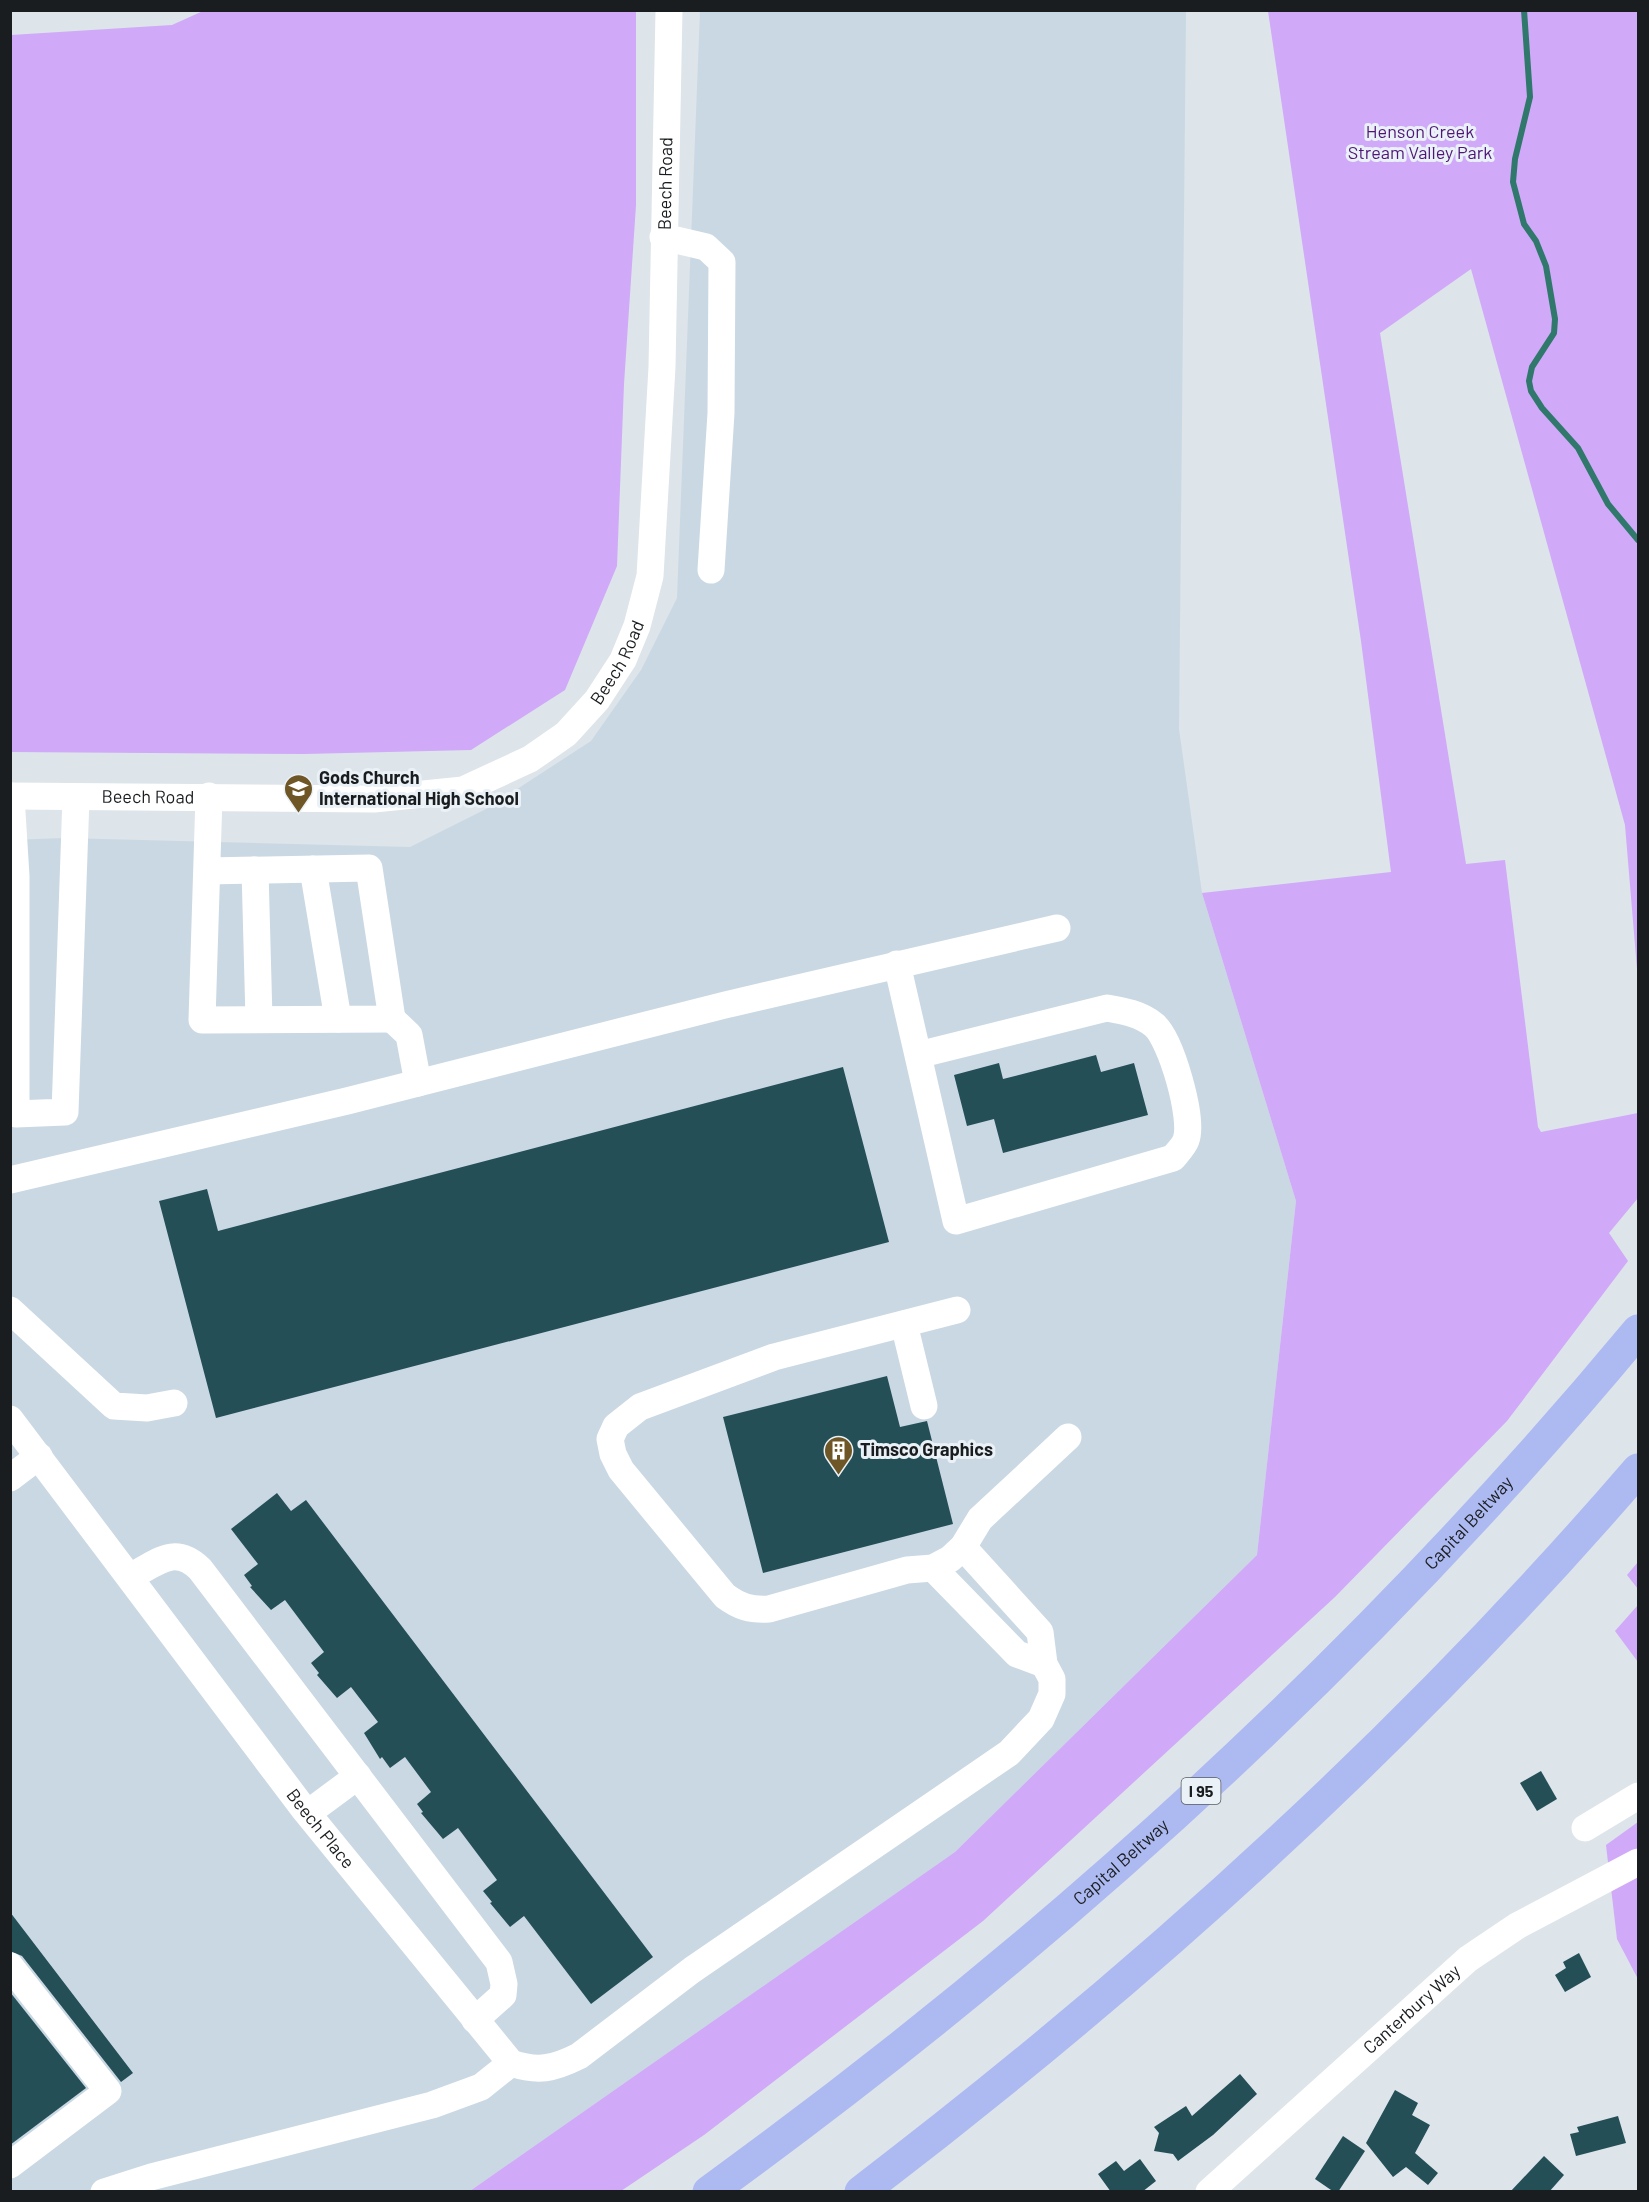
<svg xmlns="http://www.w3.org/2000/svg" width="1649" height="2202" font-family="Barlow,sans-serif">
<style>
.built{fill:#cad8e3}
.green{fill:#d0a9f8}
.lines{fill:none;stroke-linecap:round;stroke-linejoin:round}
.stream{stroke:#2f786b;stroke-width:6}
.building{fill:#244f57}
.minor{stroke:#fff;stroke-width:27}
.highway{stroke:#adbaf2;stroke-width:33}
.labels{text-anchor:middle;stroke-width:6;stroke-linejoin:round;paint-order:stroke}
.shield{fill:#eaf1f7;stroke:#585d60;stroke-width:1.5}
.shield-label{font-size:16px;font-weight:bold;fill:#1a1d1f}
.park-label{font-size:18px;fill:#4f1677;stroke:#eaf1f7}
.street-label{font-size:18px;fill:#1a1d1f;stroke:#eaf1f7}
.poi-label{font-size:18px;font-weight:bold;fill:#1a1d1f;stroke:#eaf1f7;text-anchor:start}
</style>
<rect width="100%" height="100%" fill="#dde4ea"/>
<path class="built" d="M700,11h486l-7,718 23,164 94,308 -39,354 -302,297 -485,339h-459l-1,-1351 54,-2 346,9 78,-39 103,-67 50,-71 36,-72z"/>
<g class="green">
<path d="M203,11h433v194l-12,179 -7,182 -52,124 -94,60 -167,4 -293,-2v-717l161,-10z"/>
<path d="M1268,11h370v970l-13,-156 -154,-556 -91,64 86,531 39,-4 33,267 3,5 97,-19v85l-29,35 19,28 -121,160 -172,176 -352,324 -279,214 -83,56h-151l485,-339 302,-297 39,-354 -94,-308 189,-21 -30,-231z"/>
<path d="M1638,1562v27l-11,-14z"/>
<path d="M1638,1605v57l-23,-31z"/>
<path d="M1638,1822v157l-21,-40 -11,-94z"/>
</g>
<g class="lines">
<path class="stream" d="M1524,10l6,87 -15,62 -2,23 11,42 12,17 10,25 9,53 -1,14 -22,34 -3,14 2,10 11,17 36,40 30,56 30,36"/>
</g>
<g class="building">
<path d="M1096,1055l5,17 33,-9 14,52 -145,38 -9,-34 -27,7 -13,-51 45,-12 4,16z"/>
<path d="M843,1067l46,175 -673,176 -57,-217 48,-12 11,42z"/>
<path d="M887,1376l13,51 27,-6 26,103 -190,49 -40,-156z"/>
<path d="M277,1493l14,18 15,-11 347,457 -62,47 -67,-88 -14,11 -20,-24 2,-1 -9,-11 14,-11 -39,-52 -15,11 -22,-26 2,-1 -6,-8 14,-12 -26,-35 -15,11 -8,-11 -2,2 -16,-26 14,-11 -27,-35 -14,11 -20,-23 2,-2 -8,-10 13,-11 -39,-52 -14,10 -21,-23 2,-1 -8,-11 14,-11 -27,-35z"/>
<path d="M1541,1771l16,28 -20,12 -17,-28z"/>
<path d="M10,1912l123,161 -12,9 -99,-126 -12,-5z"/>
<path d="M1579,1953l12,24 -26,15 -10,-17 11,-7 -3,-6z"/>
<path d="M10,1992l76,96 -76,57z"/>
<path d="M1240,2074l17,20 -44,41 -35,26 -5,-7 -19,-3 5,-18 -5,-6 32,-21 6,10z"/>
<path d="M1395,2090l23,13 -6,12 18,10 -15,28 23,20 -10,12 -22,-18 -13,10 -27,-34z"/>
<path d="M1618,2116l8,27 -50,13 -6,-22 9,-2 -2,-5z"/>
<path d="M1343,2136l22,15 -27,41h-4l-19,-13z"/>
<path d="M1544,2156l20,19 -15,17h-39z"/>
<path d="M1140,2159l16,22 -14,11h-31l-13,-18 18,-13 8,10z"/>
</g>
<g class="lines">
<g class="minor">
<path d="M663,237l43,10 16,15 -1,151 -10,157"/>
<path id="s1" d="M10,796l364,3 89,-9 67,-31 36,-25 31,-34 26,-40 14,-34 13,-50 12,-209 7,-357"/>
<path d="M11,796l5,80v238l49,-2 11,-315"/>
<path d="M313,869l25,150"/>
<path d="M255,870l4,149"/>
<path d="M207,871l162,-3 23,151 -190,1 7,-224"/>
<path d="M897,964c20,85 39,171 59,257l217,-63c4,-5 11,-12 13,-18 8,-21 -15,-101 -32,-115 -13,-11 -30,-14 -47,-17l-189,47"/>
<path d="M392,1019l17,16 9,48"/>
<path d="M10,1180l337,-79 378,-96 332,-77"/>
<path d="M10,1310l104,96 33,2 27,-5"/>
<path d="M957,1310l-183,47 -134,50 -24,19 -6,13 3,15 8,16 104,126c15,11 25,14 44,13l138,-39 26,-2 17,-9 13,-12 17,-28 88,-82"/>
<path d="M904,1324l20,82"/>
<path id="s2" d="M10,1419l293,389 208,255c27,9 42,6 68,-7l113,-86 317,-217 32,-34 11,-25v-15l-8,-15 -4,-32 -77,-85"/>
<path d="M10,1478l29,-22"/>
<path d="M933,1568l84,86 27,10"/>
<path d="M130,1577c27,-14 44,-33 70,-8l299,393 5,22 -1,11 -28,25"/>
<path d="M308,1813l50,-37"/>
<path d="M1585,1828l53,-32"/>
<path d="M10,1966l98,125 -98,74"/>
<path d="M104,2192l47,-15 281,-72 49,-18 30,-24"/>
<path id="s3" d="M1209,2192l259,-233 49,-33 121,-64"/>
</g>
<g class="highway">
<path id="s4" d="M709,2192c344,-249 658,-535 929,-861"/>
<path d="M861,2192c282,-215 546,-454 777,-722"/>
</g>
</g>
<defs>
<symbol id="school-pin" viewBox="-11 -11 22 30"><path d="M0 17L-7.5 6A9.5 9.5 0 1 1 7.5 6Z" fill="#6f5627" stroke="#eaf1f7"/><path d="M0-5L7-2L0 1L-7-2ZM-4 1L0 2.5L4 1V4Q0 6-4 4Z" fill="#fff"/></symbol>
<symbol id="building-pin" viewBox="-11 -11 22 30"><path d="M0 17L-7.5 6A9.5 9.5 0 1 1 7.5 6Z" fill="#6f5627" stroke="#eaf1f7"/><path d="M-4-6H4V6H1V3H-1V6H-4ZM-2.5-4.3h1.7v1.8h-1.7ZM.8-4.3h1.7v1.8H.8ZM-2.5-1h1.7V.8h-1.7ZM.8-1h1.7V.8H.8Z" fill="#fff"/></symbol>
</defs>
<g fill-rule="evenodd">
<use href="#school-pin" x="282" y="772" width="33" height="45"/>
<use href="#building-pin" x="822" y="1434" width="33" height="45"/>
</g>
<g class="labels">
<rect class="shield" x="1181.5" y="1778" width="39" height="26" rx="4.5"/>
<g class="shield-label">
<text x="1201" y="1797">I 95</text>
</g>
<g class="park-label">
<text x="1420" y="138">Henson Creek<tspan x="1420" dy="21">Stream Valley Park</tspan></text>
</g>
<g class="street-label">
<text dy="6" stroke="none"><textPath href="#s1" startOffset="1146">Beech Road</textPath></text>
<text dy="6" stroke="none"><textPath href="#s1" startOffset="660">Beech Road</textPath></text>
<text dy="6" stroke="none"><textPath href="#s1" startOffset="138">Beech Road</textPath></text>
<text dy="6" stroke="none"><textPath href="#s4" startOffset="1014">Capital Beltway</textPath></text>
<text dy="6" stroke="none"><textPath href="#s2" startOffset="514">Beech Place</textPath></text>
<text dy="6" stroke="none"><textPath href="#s4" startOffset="528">Capital Beltway</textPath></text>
<text dy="6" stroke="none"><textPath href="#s3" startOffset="273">Canterbury Way</textPath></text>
</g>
<g class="poi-label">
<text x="319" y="784">Gods Church<tspan x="319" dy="21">International High School</tspan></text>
<text x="860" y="1456">Timsco Graphics</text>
</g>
</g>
<rect width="1649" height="2202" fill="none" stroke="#1a1d1f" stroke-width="24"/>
</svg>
